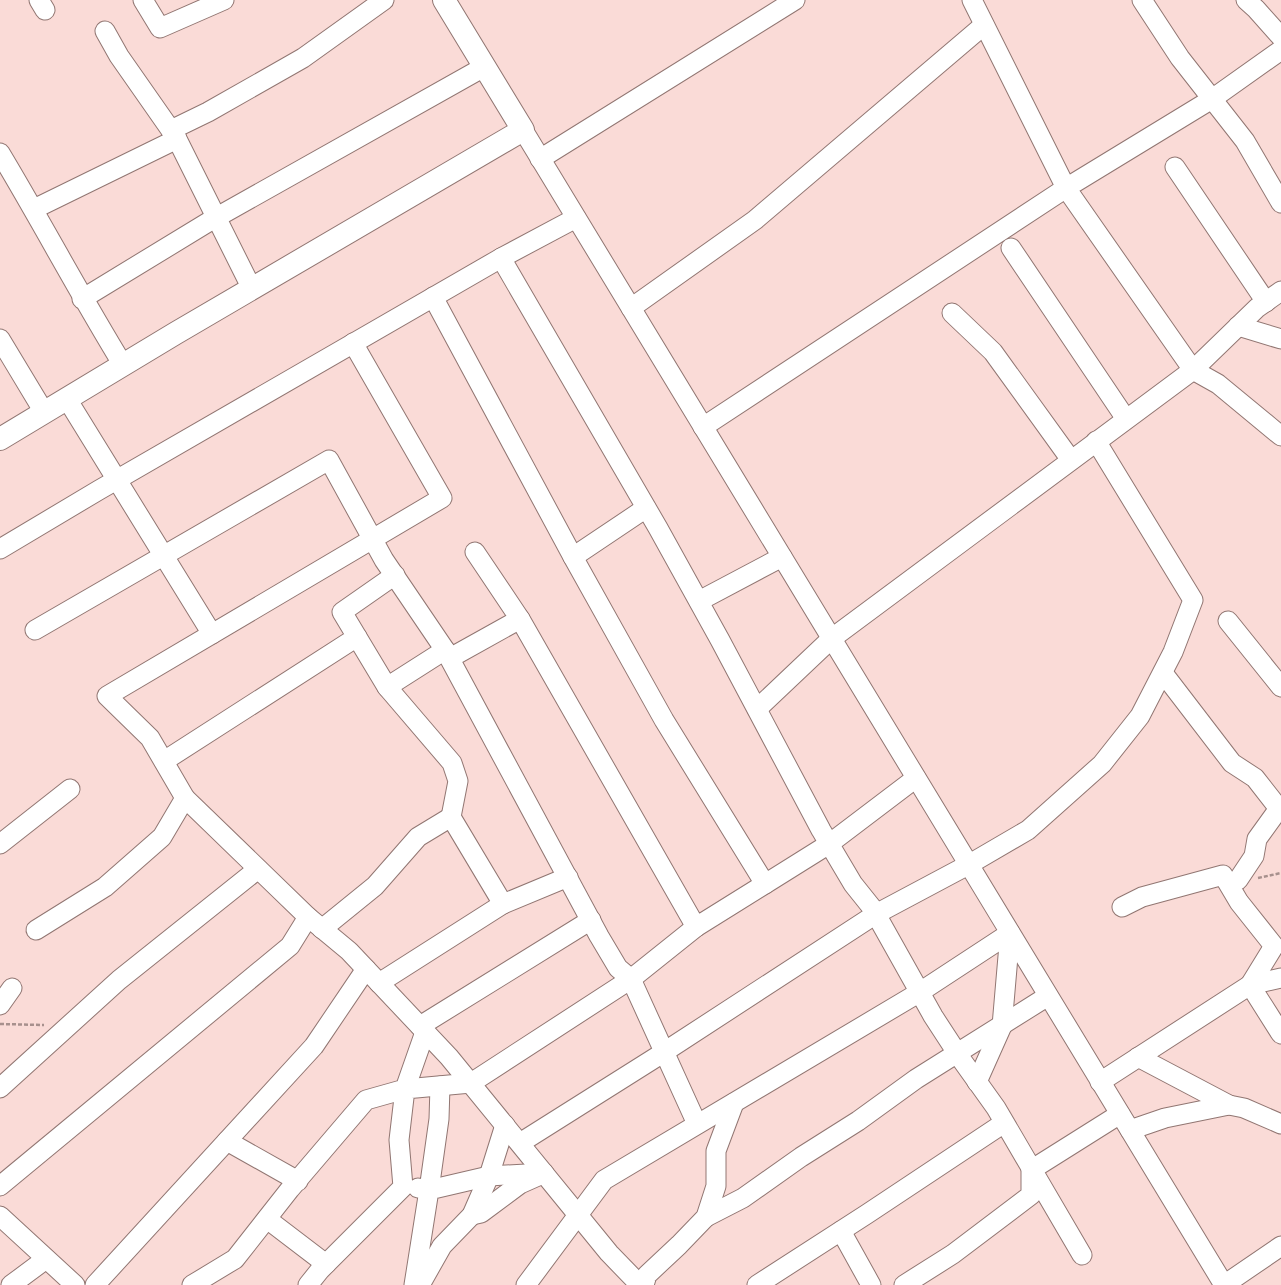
<svg xmlns="http://www.w3.org/2000/svg" width="1281" height="1285" font-family="'Public Sans',sans-serif">
<style>
.lines{fill:none;stroke-linecap:round;stroke-linejoin:round}
.minor-casing{stroke:#917672;stroke-width:21}
.major-casing{stroke:#917672;stroke-width:24}
.path{stroke:#a7908d;stroke-width:2.5;stroke-dasharray:4 2;stroke-linecap:butt}
.minor{stroke:#fff;stroke-width:19}
.major{stroke:#fff;stroke-width:22}
</style>
<rect width="100%" height="100%" fill="#fadbd7"/>
<g class="lines">
<defs>
<g id="minor">
<path d="M39,0l6,10"/>
<path d="M143,0l17,28 64,-28"/>
<path d="M1142,0l38,58 65,83 36,62"/>
<path d="M1246,0l10,9 25,28"/>
<path d="M105,31l14,25 58,83 75,150"/>
<path d="M171,130l37,-18 95,-54 81,-58"/>
<path d="M523,130l701,1155"/>
<path d="M0,153c42,70 80,142 123,212"/>
<path d="M540,159l255,-159"/>
<path d="M1175,167l91,135"/>
<path d="M34,209l143,-70"/>
<path d="M576,218l-75,40 157,270 62,112 101,190 32,54 20,25 60,107 28,43 35,49 86,147"/>
<path d="M1011,248l115,171"/>
<path d="M1281,291l-24,17 -64,62 25,14 63,52"/>
<path d="M433,297l140,260 91,163 101,164 64,-40 87,-66"/>
<path d="M82,299l128,-78 274,-154"/>
<path d="M631,308l124,-88 229,-195"/>
<path d="M952,313l41,39 78,108"/>
<path d="M1238,326l43,13"/>
<path d="M0,339l44,73"/>
<path d="M353,343l89,155 -335,198 43,42 35,60 123,119 41,34 100,106 160,196 31,32"/>
<path d="M67,399l145,235"/>
<path d="M703,427l363,-239 -94,-188"/>
<path d="M0,549l99,-59 402,-232"/>
<path d="M573,557l73,-49"/>
<path d="M699,601l83,-44"/>
<path d="M520,619l176,308 69,-43"/>
<path d="M1228,621l53,66"/>
<path d="M35,630l294,-170 55,100 61,90 154,286 19,32 13,11 66,145"/>
<path d="M357,637l30,50 58,-37"/>
<path d="M450,658l70,-39 -45,-67"/>
<path d="M1163,673l69,90 23,15 25,32"/>
<path d="M757,709l74,-70 362,-269 -127,-182 146,-89 69,-49"/>
<path d="M164,761l193,-124 -15,-25 53,-37"/>
<path d="M0,844l70,-55"/>
<path d="M1238,880l16,-24 3,-17 18,-25 6,-4"/>
<path d="M503,904l65,-27"/>
<path d="M1122,907l20,-10 81,-22 16,27 35,44 -24,39"/>
<path d="M322,929l53,-43 43,-49 33,-20"/>
<path d="M36,930l69,-43 57,-50 23,-39"/>
<path d="M379,983l124,-79 -52,-87 7,-36 -6,-18 -65,-76"/>
<path d="M1250,985l31,49"/>
<path d="M0,1005l12,-17"/>
<path d="M420,1026l171,-106"/>
<path d="M1138,1057l91,48"/>
<path d="M977,1082l25,-56 8,-93"/>
<path d="M1100,1082l150,-97 31,-7"/>
<path d="M0,1088l119,-108 139,-111"/>
<path d="M1130,1130l35,-12 64,-13 15,3 37,16"/>
<path d="M227,1141l71,40"/>
<path d="M520,1143l138,-87 218,-142 92,-49 60,-35 74,-66 38,-48 33,-64 20,-52 -97,-159"/>
<path d="M0,1186l290,-240 18,-29"/>
<path d="M418,1188l11,2 10,-71 1,-33"/>
<path d="M472,1215l9,-2 39,-29 18,-8"/>
<path d="M0,1216l75,69"/>
<path d="M706,1217l37,-19 58,-41 57,-36 58,-42 132,-83"/>
<path d="M267,1219l59,45"/>
<path d="M841,1231l30,54"/>
<path d="M11,1285l35,-26"/>
<path d="M95,1285l219,-239 52,-77"/>
<path d="M192,1285l43,-26 55,-70 76,-89 39,-11 20,-57"/>
<path d="M308,1285l12,-15 83,-83 -4,-47 6,-51 66,-6 160,-104 65,-52"/>
<path d="M414,1285l15,-95 60,-14 55,-3"/>
<path d="M420,1285l22,-39 30,-31 17,-39 16,-51"/>
<path d="M526,1285l78,-105 316,-188 90,-59"/>
<path d="M644,1285l3,-10 32,-30 27,-28 10,-31v-35l18,-48"/>
<path d="M757,1285l110,-71 137,-91"/>
<path d="M904,1285l49,-31 78,-59v-25l89,-56"/>
<path d="M1224,1285l57,-39"/>
</g>
<path id="major" d="M0,439l176,-106 347,-203 -79,-130"/>
</defs>
<use href="#minor" class="minor-casing"/>
<use href="#major" class="major-casing"/>
<g class="path">
<path d="M1258,878l23,-5"/>
<path d="M0,1024l44,1"/>
</g>
<use href="#minor" class="minor"/>
<use href="#major" class="major"/>
</g>
</svg>
